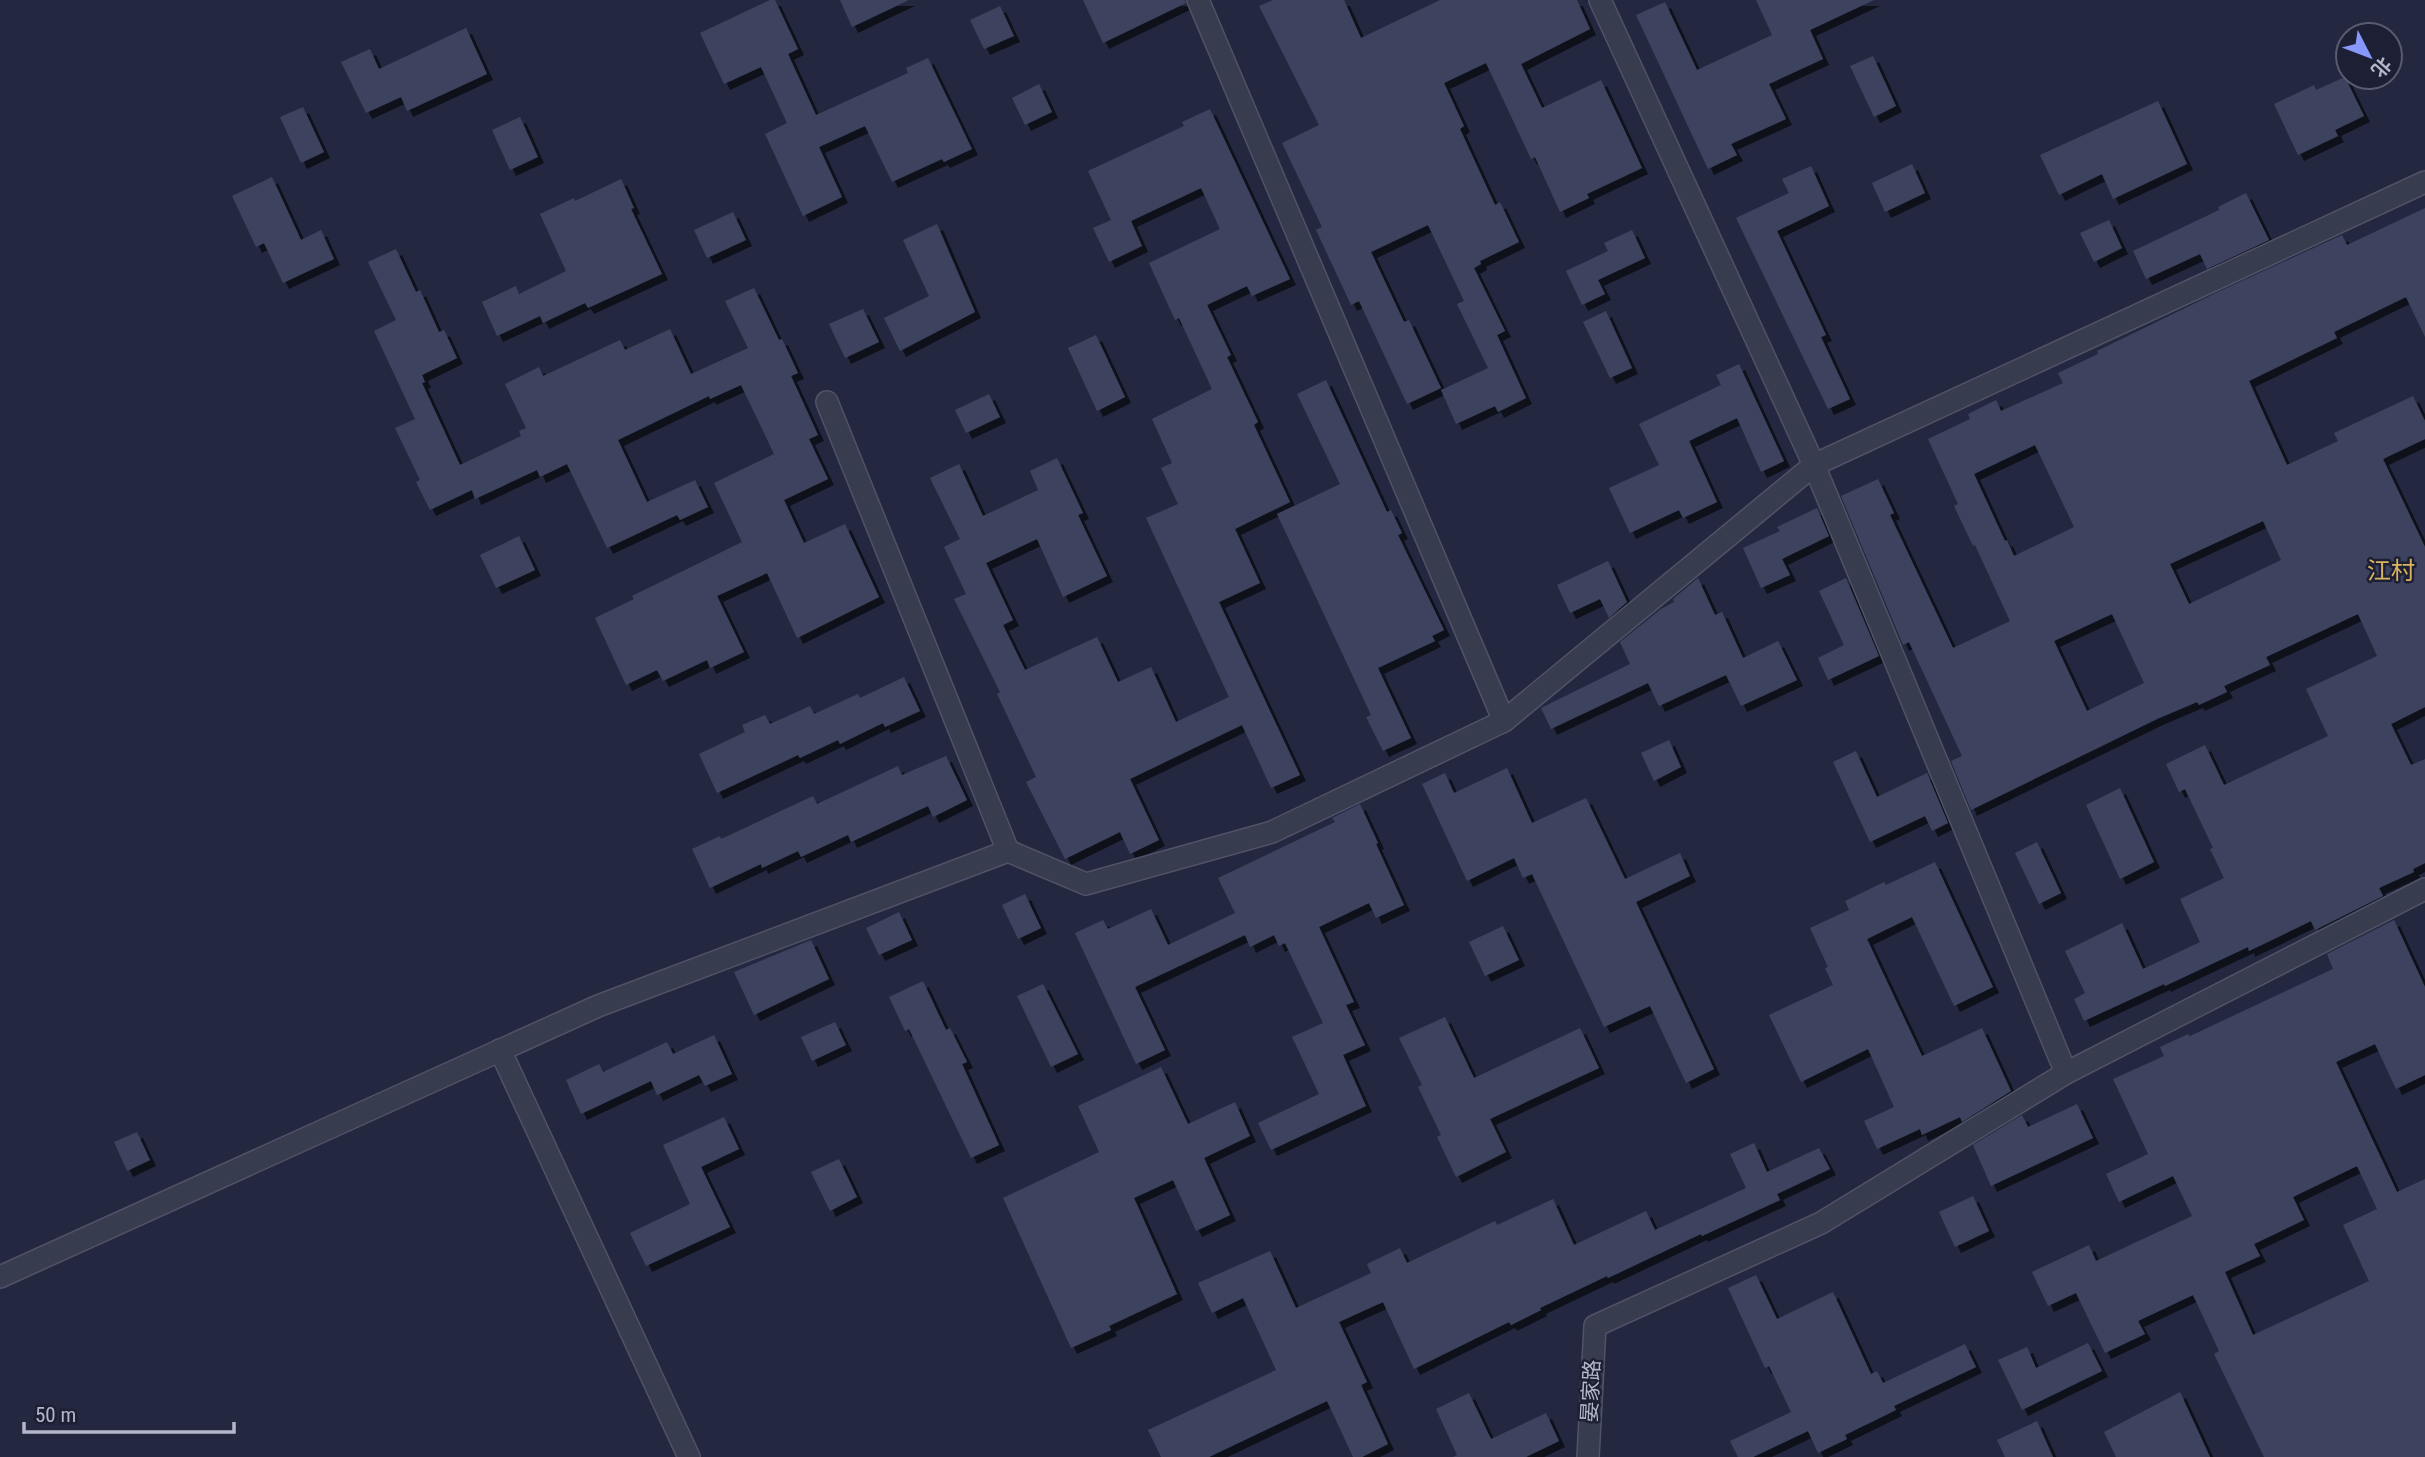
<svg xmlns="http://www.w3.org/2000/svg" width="2425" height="1457" font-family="'Roboto Condensed','Noto Sans SC',sans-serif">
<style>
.building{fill:#3d435e;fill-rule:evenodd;filter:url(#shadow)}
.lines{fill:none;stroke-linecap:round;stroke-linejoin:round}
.street-casing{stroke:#505367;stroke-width:24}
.street{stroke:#383c4f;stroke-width:21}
.labels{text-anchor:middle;stroke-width:5;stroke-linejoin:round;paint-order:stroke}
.street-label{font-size:21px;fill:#b4b7ca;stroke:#1d2034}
.quarter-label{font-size:24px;fill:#d9b360;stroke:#1d2034}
</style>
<defs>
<filter id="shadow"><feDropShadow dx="6" dy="6" stdDeviation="0" flood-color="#0009"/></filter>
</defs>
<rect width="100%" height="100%" fill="#232840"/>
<g class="building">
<path d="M770,0h5l23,49 -10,5 28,61 92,-42 -2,-5 22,-10 44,91 -28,13 -2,-3 -50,23 -27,-56 -46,21 23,50 -39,19 -38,-82 22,-11 -26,-56 -37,17 -24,-51z"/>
<path d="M840,0h69l-57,27z"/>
<path d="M1083,0h102l1,3 -83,40z"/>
<path d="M1273,0h71l17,38 79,-38h137l13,29 -69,35 21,44 59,-28 41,88 -55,26 2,4 -29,14 -25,-55 -4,2 -45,-96 -42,20 20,43 -4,3 35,76 5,-3 19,40 -39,19 1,3 -7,4 31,63 -8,4 29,63 -28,14 -3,-6 -39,18 -15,-34 47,-22 -31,-64 7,-3 -36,-76 -57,27 33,70 5,-2 32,68 -34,16 -48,-103 -8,4 -35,-75 6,-3 -40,-84 37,-18 -60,-119z"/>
<path d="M1756,0h118l-64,30 13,29 -54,25 17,35 -55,25 6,11 -29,14 -72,-154 29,-13 32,68 75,-35z"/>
<path d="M1000,6l14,30 -30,13 -14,-29z"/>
<path d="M466,28l21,46 -80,37 -6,-14 -35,16 -25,-51 29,-13 9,20z"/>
<path d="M1873,56l23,50 -22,11 -24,-51z"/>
<path d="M2345,77l19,39 -29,14 3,6 -40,19 -24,-51 40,-19 2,5z"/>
<path d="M1039,84l13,28 -27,13 -13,-27z"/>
<path d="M2158,101l29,63 -74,35 -11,-25 -43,21 -19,-40z"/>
<path d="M303,107l21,45 -23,11 -21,-46z"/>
<path d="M1210,109l80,170 -38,17 -5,-10 -40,19 24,50 -4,2 31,65 -4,3 36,77 -55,27 25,54 -41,19 81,173 -29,13 -29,-63 -112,54 29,61 -29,14 -10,-22 -55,27 -39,-77 10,-5 -39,-83 3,-2 -46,-93 12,-5 -22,-47 16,-8 -30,-61 29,-14 24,52 55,-26 -8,-19 27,-13 26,55 -5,2 29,61 -44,21 -26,-58 -51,24 27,57 -10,5 22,45 72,-33 21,45 33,-15 25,55 53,-25 -83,-179 32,-14 -17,-36 11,-5 -20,-44 60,-30 -33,-71 -4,2 -26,-57 71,-34 -19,-41 -70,33 11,25 -33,16 -16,-34 18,-8 -23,-49 96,-45 -2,-4z"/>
<path d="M520,117l18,40 -28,13 -18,-40z"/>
<path d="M1912,164l13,29 -40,19 -13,-29z"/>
<path d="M1811,166l18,40 -52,25 49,104 -5,2 29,62 -22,10 -92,-191 53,-25 -7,-14z"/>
<path d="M272,177l29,63 20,-10 13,29 -51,24 -19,-40 -8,4 -24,-51z"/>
<path d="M621,179l13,29 -3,1 31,65 -74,34 -3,-5 -42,20 -3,-7 -43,20 -15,-34 34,-16 3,8 47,-23 -26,-57 34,-16 1,3z"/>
<path d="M2246,193l23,47 -62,29 -7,-15 -54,25 -13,-28 86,-41 -1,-3z"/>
<path d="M2425,208v129l-19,-40 -72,35 3,6 -88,43 38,84 51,-24 -4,-8 79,-37 12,25v18l-42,20 42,88v160l-34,17 20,41 14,-6v104l-12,6 1,3 -35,16 4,8 -68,34 -4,-9 -62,30 -1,-4 -83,39 -1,-2 -80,37 -10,-22 11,-6 -20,-42 57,-28 21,46 57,-27 -20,-43 44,-21 -14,-29 3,-1 -28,-59 -6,3 -13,-28 39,-19 19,40 104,-49 -22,-47 71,-33 -19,-42 -92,43 4,8 -46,21 3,6 -28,13 -2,-3 -40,17 -186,91 -20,-49 11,-5 -53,-114 -6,3 -62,-149 37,-17 16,34 -4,2 63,133 57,-27 -35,-76 -2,1 -19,-40 4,-2 -30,-65 42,-20 -2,-5 28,-14 5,11 62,-28 -5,-10 40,-19 -1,-3 121,-59 124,-57 5,10zM2035,445l39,82 -60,29 -7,-16 -2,1 -31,-67zM2263,521l18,39 -92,44 -19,-40zM2112,614l32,69 -57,28 -33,-70z"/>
<path d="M733,212l13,28 -39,18 -13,-28z"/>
<path d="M2109,220l13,28 -28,14 -14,-29z"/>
<path d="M937,224l38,88 -75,39 -16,-33 45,-22 -26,-56z"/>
<path d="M1632,230l13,28 -47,22 7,14 -23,11 -16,-34 42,-20 -4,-8z"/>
<path d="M396,249l20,43 4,-2 19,42 5,-2 13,28 -35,17 3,7 -3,1 38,82 61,-29 -2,-5 7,-3 -21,-44 34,-17 4,9 77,-36 5,10 45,-21 21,45 57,-26 -23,-47 29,-13 25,52 3,-1 16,34 -7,3 27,59 -9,4 19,40 -44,21 20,43 41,-19 34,73 -82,41 -30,-65 -50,23 27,56 -34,16 -3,-8 -44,21 -6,-11 -31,15 -31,-67 39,-19 -2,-3 110,-54 -28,-59 60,-29 -33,-69 -31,14 -1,-3 -91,44 29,62 48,-22 13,27 -28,13 -3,-5 -70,33 -40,-84 -27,13 -3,-7 -62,29 -3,-9 -42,20 -14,-28 4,-2 -25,-52 20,-9 -41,-88 22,-11 -28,-58z"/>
<path d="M863,309l16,33 -34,16 -16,-34z"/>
<path d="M1606,311l26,57 -22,10 -27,-56z"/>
<path d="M1096,335l29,62 -28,14 -29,-63z"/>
<path d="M1739,364l45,97 -23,11 -24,-54 -48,23 28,61 -34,16 -4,-8 -49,23 -21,-45 50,-23 -20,-41 82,-39 -5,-10z"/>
<path d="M1326,380l61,132 4,-2 11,23 -4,2 46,95 -12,6 3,5 -57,27 33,70 -28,13 -17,-34 5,-2 -94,-201 63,-30 -43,-90z"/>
<path d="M989,394l11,23 -34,16 -11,-23z"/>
<path d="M1817,508l12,28 -47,23 8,16 -29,13 -18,-40 37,-17 -3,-4z"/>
<path d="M519,536l16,34 -39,18 -16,-33z"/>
<path d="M1608,561l19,41 -18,16 -9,-19 -30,14 -13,-28z"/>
<path d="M1698,578l17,37 7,-3 21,46 35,-17 19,39 -56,26 -15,-31 -67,31 -11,-23 -97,46 -10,-21 89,-44 -10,-22 41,-33 13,-7 -1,-3z"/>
<path d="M1846,578l33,78 -51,24 -10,-22 26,-13 -25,-54z"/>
<path d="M904,677l16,34 -35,16 -2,-4 -43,21 -2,-4 -38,18 -2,-3 -81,38 -18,-39 46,-22 -3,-7 23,-10 5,9 40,-18 4,8 44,-20 2,4z"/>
<path d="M1669,740l12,27 -27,14 -13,-28z"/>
<path d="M1856,751l21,46 50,-24 21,50 -16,8 -7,-15 -55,26 -37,-80z"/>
<path d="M946,756l21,44 -34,17 -5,-11 -77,36 -3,-7 -47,22 -3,-6 -36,17 -1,-4 -51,24 -18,-39 28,-13 1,3 92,-43 4,8 81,-38 4,9z"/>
<path d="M1507,768l25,55 54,-25 39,81 55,-26 10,23 -54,26 78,167 -28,14 -36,-77 -46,21 -72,-153 -9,4 -9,-20 -47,23 -45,-97 23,-11 9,20z"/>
<path d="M2120,788l34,74 -34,17 -34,-74z"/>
<path d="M1360,804l18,39 -2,1 28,61 -28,13 -7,-15 -50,24 35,75 -8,3 19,40 -22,10 23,51 -95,44 -13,-27 61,-29 -27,-57 31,-14 -38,-80 -6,3 -5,-11 -24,12 -5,-12 -110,52 30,63 -29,14 -61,-131 28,-13 5,9 43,-20 17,36 67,-32 -17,-35 117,-56 -3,-4z"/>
<path d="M2037,842l24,51 -22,11 -24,-51z"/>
<path d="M1935,862l58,125 -39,19 -42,-89 -45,22 55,117 60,-28 29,63 -49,31 -2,-5 -38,18 -2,-6 -43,20 -13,-28 30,-14 -26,-58 -67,33 -32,-67 64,-30 -8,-17 3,-1 -18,-39 39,-18 -4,-9 39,-19 2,3z"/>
<path d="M1025,894l16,34 -23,11 -16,-34z"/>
<path d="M899,912l13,28 -33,15 -13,-27z"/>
<path d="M2394,920l31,67v88l-29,14 -21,-45 -39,18 61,130 28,-13v278h-161l-50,-103 5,-3 -26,-56 -55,26 7,13 -40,19 -29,-60 -28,13 -16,-34 57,-27 7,16 96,-45 -19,-40 -54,26 -13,-28 42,-20 -35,-75 51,-23 -4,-9 28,-13 2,2 143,-67 -6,-15zM2357,1166l20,43 -34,16 26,56 -116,54 -28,-63 35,-16 -6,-12 50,-24 -11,-23z"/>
<path d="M1503,926l16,34 -34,16 -16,-34z"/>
<path d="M811,940l18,39 -75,36 -20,-43z"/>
<path d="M923,981l23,49 4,-2 17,34 -5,2 37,81 -28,13 -62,-129 -4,2 -16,-34z"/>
<path d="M1043,984l35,70 -27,13 -34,-71z"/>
<path d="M1445,1017l29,61 106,-50 19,40 -109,51 16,33 -50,25 -19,-40 4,-2 -23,-48 4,-2 -23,-47z"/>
<path d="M835,1022l11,23 -34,16 -11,-24z"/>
<path d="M714,1035l18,39 -27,12 -6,-11 -42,20 -6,-14 -70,33 -15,-34 33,-16 4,8 64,-30 6,12z"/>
<path d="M1161,1067l27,57 47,-22 15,34 -46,22 26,57 -34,16 -23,-51 -39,18 43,96 -68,32 2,4 -40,18 -68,-150 96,-46 -21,-46z"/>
<path d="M2077,1104l16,34 -102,48 -18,-41 49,-30 6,12z"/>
<path d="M724,1117l15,32 -38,18 29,60 -84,39 -16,-33 60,-29 -27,-59z"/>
<path d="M137,1132l13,28 -23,11 -13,-29z"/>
<path d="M1754,1143l13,29 52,-24 11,21 -53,25 3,6 -78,36 -1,-2 -93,44 -1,-2 -67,32 1,2 -30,15 -2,-3 -95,47 -31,-67 -44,20 28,60 -6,3 27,59 -26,13h-9l-26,-56 -118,56h-48l-13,-27 128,-60 -33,-72 -31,15 -14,-30 72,-32 26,57 75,-35 -4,-9 33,-16 7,15 88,-42 2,4 56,-26 21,46 72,-34 9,19 91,-42 -16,-34z"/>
<path d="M839,1159l18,38 -27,14 -19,-39z"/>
<path d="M1973,1196l16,35 -34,16 -16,-35z"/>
<path d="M1756,1275l21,44 56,-27 38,82 6,-3 6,12 82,-39 11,23 -82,39 2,4 -51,25 2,4 -29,14 -10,-22 -55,26h-15l-8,-16 61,-29 -22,-46 -4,2 -37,-80z"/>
<path d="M2088,1343l14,28 -80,39 -24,-50 29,-13 9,21z"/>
<path d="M2180,1392l30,65h-94l-12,-25z"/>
<path d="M1469,1393l22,46 55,-26 13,28 -33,16h-73l4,-2 -21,-46z"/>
<path d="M2037,1421l16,36h-48l-8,-17z"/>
</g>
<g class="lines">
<defs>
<g id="street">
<path d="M1198,0l306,721"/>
<path d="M1600,0l214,465 252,608"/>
<path d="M827,402l181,449"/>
<path d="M500,1050l189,407"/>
<path d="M0,1277l598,-271 410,-155 78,33 186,-52 232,-111 310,-256 611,-283"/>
<path d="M1588,1457l7,-131 226,-103 245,-150 359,-184"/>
</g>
</defs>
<use href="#street" class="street-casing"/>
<use href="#street" class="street"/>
</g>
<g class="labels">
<g class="street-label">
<text transform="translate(1591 1391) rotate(-87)" y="7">晏家路</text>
</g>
<g class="quarter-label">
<text x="2391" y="579">江村</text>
</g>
</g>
<g transform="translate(2369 56) rotate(132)"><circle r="33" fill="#1d2034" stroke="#595c70" stroke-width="2"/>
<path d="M0-5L12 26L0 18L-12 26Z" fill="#8797fc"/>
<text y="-10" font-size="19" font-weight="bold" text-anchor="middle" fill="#b4b7ca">北</text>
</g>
<path d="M24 1422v10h210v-10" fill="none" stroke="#b4b7ca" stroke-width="3.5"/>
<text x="35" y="1422" font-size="21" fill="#b4b7ca" stroke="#1d2034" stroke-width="5" paint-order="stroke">50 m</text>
</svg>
